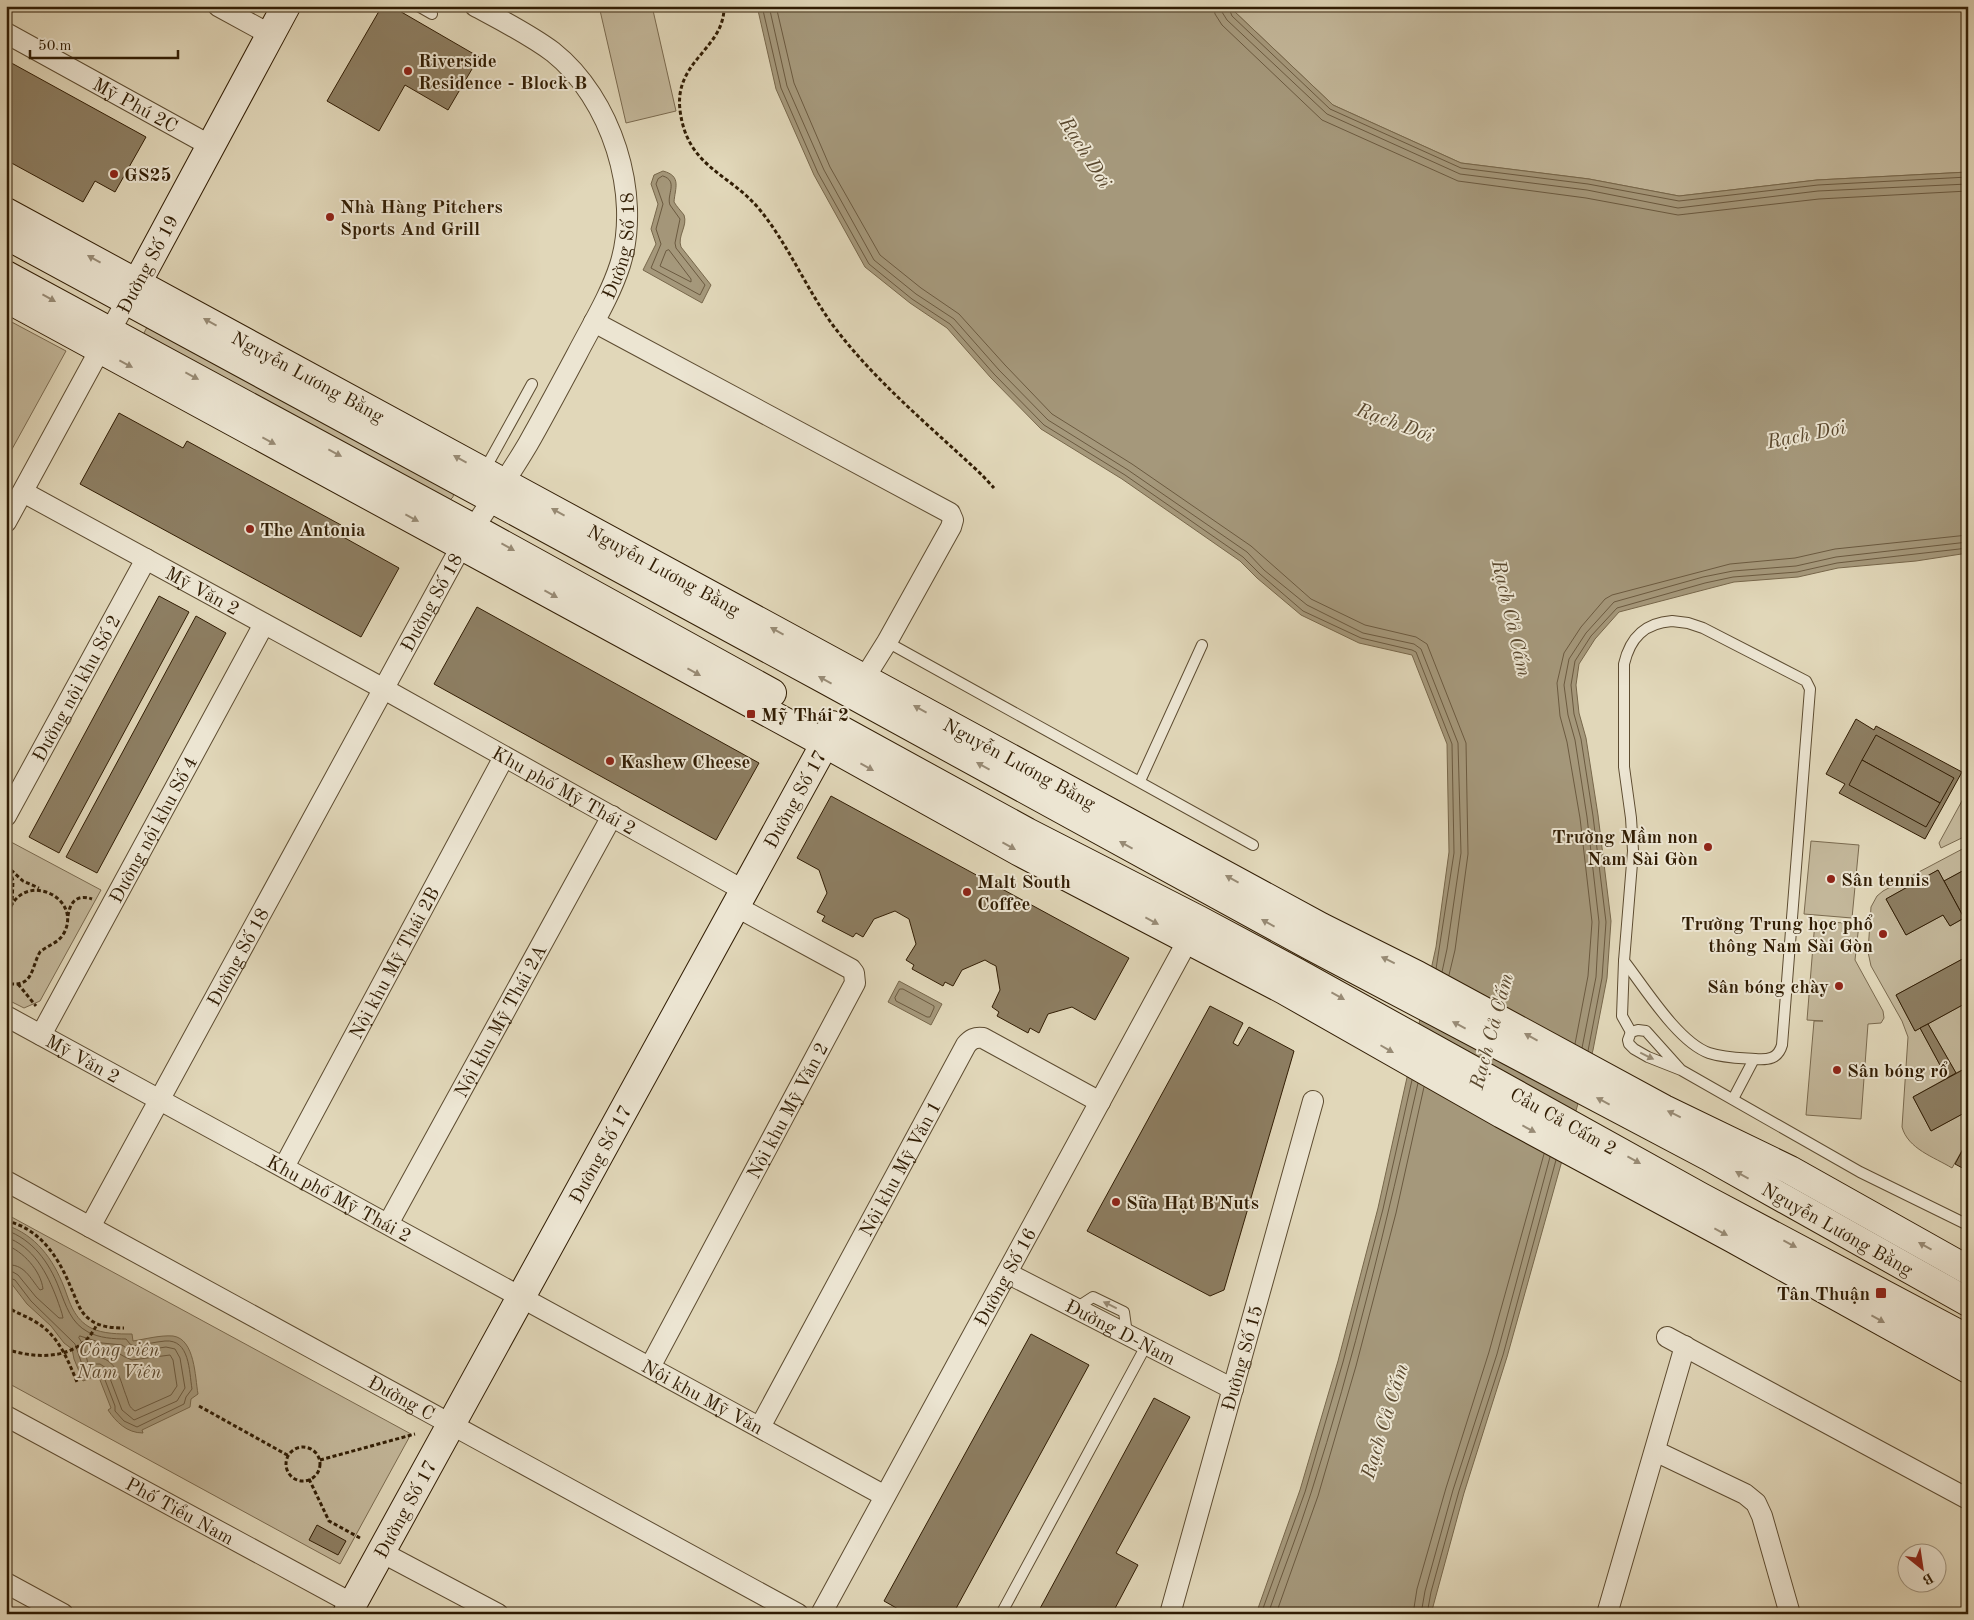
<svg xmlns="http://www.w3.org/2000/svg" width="1974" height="1620" font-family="'Old Standard TT',serif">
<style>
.green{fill:#c3b79a;stroke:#7a6a4f}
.water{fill:#a5987b;stroke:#77674b}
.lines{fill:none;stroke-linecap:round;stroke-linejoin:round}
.shore{stroke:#6b5a40;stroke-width:1}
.building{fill:#8d7e62;stroke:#311d04}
.lane-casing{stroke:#5d4c31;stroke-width:12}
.street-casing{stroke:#5d4c31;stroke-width:22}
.secondary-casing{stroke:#311d04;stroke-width:30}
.path{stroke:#311d04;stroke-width:3;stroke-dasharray:4 2.5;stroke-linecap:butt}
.lane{stroke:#ece5d2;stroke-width:10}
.street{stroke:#ece5d2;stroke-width:20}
.secondary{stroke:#ece5d2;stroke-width:28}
.oneway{fill:#988b75}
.poi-dot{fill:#8f2418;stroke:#ece5d2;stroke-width:2}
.labels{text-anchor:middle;stroke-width:4;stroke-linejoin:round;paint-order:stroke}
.poi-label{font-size:19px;font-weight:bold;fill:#311d04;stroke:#ece5d2;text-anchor:start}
.street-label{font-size:19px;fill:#311d04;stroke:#ece5d2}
.park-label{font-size:19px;font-style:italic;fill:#5d4b31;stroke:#ece5d2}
.water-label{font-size:20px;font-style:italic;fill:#5a482e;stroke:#ece5d2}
</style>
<rect width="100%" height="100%" fill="#e1d7b9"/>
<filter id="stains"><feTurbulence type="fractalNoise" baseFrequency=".004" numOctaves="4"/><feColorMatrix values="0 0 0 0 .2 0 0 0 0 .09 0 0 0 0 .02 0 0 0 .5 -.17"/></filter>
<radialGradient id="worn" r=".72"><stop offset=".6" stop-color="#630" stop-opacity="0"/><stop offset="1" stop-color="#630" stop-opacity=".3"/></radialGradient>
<g class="green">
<path d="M599,6h53l24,105 -50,12z"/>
<path d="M1232,6h736v166l-151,8 -138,16 -90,-17 -128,-16 -128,-58 -98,-93z"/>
<path d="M6,319l60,32 -60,109z"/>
<path d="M147,327l307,165 -1,5 -4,4 -306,-166z"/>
<path d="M1968,795v40l-27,13 -2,-5 24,-44z"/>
<path d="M1811,841l48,4 -7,73 -48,-4z"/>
<path d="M11,842l90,48 -61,111 -16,7 -18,-9v-148z"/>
<path d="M1968,846v22l-24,13 -6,-11 -52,29 20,36 37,-20 7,11 18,-10v40l-72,39 19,36 5,-3 27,50 -34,19 18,34 35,-19 2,3v25l-16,28c-18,-11 -44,-19 -50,-41l6,-90 -6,-16 -31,-55 -3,-14 3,-45 6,-11 6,-5z"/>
<path d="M1815,921l44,3 -4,36 28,51 1,7 -3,5 -13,1 -7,95 -55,-4 8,-94h9l-16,-1z"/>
<path d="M1968,1002v65l-12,6 -28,-49z"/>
<path d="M6,1214l405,220 -71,130 -334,-182z"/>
</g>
<g class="water">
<path d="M757,6h475l3,6 98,93 128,58 128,16 90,17 138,-16 151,-8v381l-52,8 -78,7 -40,9 -64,5 -115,30 -24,27 -16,25 -3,21 3,28 7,25 12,77 13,106 -4,57 -14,72 -86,307 -43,136 -33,121h-175l44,-124 38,-129 40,-153 58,-261 13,-95 -2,-108 -35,-89 -53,-12 -58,-28 -44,-37 -17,-17 -118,-82 -81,-50 -50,-51 -44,-50 -37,-25 -45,-36 -51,-92 -38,-86z"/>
<path d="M663,171c19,5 12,17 11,31 3,5 7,9 10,13 4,11 -7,21 -3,32l30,38 -9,18 -59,-33 13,-26 -5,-15 7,-25 -7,-20 3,-9z"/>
<path d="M899,981l43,23 -11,21 -43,-23z"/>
<path d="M6,1225c30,10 47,34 58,62 6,16 10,32 27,41 12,6 28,6 41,6l1,7c13,-2 27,-6 40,-5 22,3 22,41 25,58l-7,5 -1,8 -48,23 1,3c-16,0 -27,-11 -35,-23l3,-2 -13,-33 -15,6 -9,-22 -2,-10 -8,-6 -13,-17 -24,-22 -16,-21 -5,3z"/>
</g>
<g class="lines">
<g class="shore">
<path d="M762,6l19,82 37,85 51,91 43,35 38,25 44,50 50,51 81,50 118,82 17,17 43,37 58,27 51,12 4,2 36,92 2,109 -18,116"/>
<path d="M769,6l18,80 37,84 50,90 42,34 38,25 45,51 49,50 80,50 119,82 17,18 43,35 56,28 51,11 7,5 37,94 3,110 -14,96 -5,23"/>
<path d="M776,6l18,77 36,84 50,88 41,33 38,26 46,51 47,49 80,50 119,82 60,53 54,26 51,12 11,7 39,99 2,111 -13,96 -6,25"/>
<path d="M1214,6l1,8 7,11 100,95 136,61 128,17 92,17 141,-16 149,-8"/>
<path d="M1222,6v6l5,8 100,94 133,60 127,16 91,18 140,-17 150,-7"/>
<path d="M1228,6l4,10 98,93 131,59 127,16 91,17 139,-16 150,-8"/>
<path d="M663,176c16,5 3,19 7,29 3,5 7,9 10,14l-5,24 1,5 29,37 -5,10 -49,-27 10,-24 -5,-15 7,-25 -7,-20 2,-5z"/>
<path d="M669,250l22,29v3l-31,-16 6,-15z"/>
<path d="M900,989h3l31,17v2l-4,9h-3l-31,-16 -1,-3z"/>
<path d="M1575,1044l13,-68 4,-54 -12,-104 -13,-76 -7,-26 -3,-33 7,-30 17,-26 24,-28 7,-4 118,-31 65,-6 40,-9 133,-14"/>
<path d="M1582,1048l14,-71 3,-55 -12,-105 -12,-77 -7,-25 -4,-30 5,-26 17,-26 28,-31 89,-25 30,-6 63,-5 40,-9 132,-15"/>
<path d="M1588,1051l14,-73 4,-56 -13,-106 -12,-77 -7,-25 -3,-29 4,-24 16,-25 26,-28 88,-25 28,-6 64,-5 40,-9 131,-15"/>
<path d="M6,1230c27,10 43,32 53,58 7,18 12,35 29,44 11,6 26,7 38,7l4,5 4,2c10,-1 20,-4 31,-5 25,-2 24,30 27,48l-6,8 -2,7 -47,23 -13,-6 -9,-10v-5l-13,-34 -5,-2 -12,3 -10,-29 -44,-43 -16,-21 -5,-2 -4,2"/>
<path d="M6,1237c28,10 41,36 51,62 2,6 5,13 6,19h-4l-23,-21 -18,-22 -5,-3 -7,1"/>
<path d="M6,1245c17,6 35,26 37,44l-3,1c-10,-12 -16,-27 -34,-25"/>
<path d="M80,1336l22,7 20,2 10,7 34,-5 9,2 5,9 5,30 -8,13 -43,19 -12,-10 -16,-42 -6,-4h-12l-4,-18 -5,-8z"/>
<path d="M95,1349l23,4 7,4 7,3 38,-5 3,5 4,26 -6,9 -36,16c-6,-4 -6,-7 -8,-13 -8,-20 -9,-39 -33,-42l-1,-5z"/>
<path d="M1261,1614l44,-122 38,-130 40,-153 29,-129"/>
<path d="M1268,1614c14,-41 30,-80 43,-121 43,-134 76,-272 107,-410"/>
<path d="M1276,1614l42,-118 38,-130 40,-153 28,-126"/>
<path d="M1413,1614l4,-25 29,-101 43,-136 55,-198"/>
<path d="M1421,1614l4,-23 28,-101 44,-136 53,-197"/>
<path d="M1427,1614l4,-22 28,-101 44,-136 53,-195"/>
</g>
</g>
<g class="building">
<path d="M382,6h9l88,51 -31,53 -43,-25 -26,46 -52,-30z"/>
<path d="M6,60l140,77 -31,55 -20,-11 -12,21 -77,-42z"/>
<path d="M119,413l64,35 4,-7 154,84 -5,8 63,35 -38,69 -281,-153z"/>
<path d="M159,596l30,16 -130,241 -30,-16z"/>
<path d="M477,607l282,156 -43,77 -282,-156z"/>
<path d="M196,616l30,17 -129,240 -31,-16z"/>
<path d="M1856,719l18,11 2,-4 86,46 -37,67 -86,-46 6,-9 -19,-10z"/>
<path d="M1876,735l78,43 -14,25 -78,-43z"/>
<path d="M1862,760l78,43 -14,24 -77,-42z"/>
<path d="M831,796l298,162 -34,62 -23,-13 -24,7 -9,19 -9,-5 -2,5 -31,-17 2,-4 -7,-5 8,-17 -4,-24 -6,-3 -5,-3 -23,10 -9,16 -8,-4 -2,4 -31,-17 2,-4 -8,-5 10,-16 -7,-25 -14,-8 -21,8 -11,18 -7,-4 -3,4 -31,-16 3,-5 -8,-4 10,-19 -8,-23 -22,-12z"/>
<path d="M1968,868v48l-4,2 -20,-37z"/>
<path d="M1938,870l26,48 -14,8 -7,-11 -37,20 -20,-36z"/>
<path d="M1968,956v46l-53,29 -19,-36z"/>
<path d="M1210,1006l33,17 -10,20 5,3 11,-19 45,24 -70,239 -14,6 -123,-65z"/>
<path d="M1928,1024l28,49 -9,5 -27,-50z"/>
<path d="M1968,1067v44l-37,20 -18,-34z"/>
<path d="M1968,1140v31l-13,-7z"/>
<path d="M1031,1334l58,31 -136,249h-46l-23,-13z"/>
<path d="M1154,1398l36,19 -74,136 22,12 -26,49h-75z"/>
<path d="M317,1525l29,16 -8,14 -29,-15z"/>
</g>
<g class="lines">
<defs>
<g id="lane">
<path d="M418,6l14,8"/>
<path d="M484,471l48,-87"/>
<path d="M1672,621l16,2 15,5 103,53 4,8 -28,356c-4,14 -14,15 -27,14 -15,-1 -31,-1 -46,-6 -31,-11 -64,-65 -85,-92l9,-110 -2,-33 -7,-51v-103c6,-26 20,-41 48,-43z"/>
<path d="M887,642l366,203"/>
<path d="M1140,781l62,-136"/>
<path d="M1624,961l-2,55 9,16"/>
<path d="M1681,1070l-35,-39 -8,-1 -7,2 -3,8 1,4 5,5 14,8 33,13 179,102 108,53"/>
<path d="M1733,1099l21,-40"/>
<path d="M1076,1308l17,-11 31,15 3,22"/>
<path d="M1001,1614l146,-270"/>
</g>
<g id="street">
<path d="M218,6l53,29"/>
<path id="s1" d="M6,33l205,113"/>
<path d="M594,322l356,191 3,7 -2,7 -64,115 -30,48"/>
<path id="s2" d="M23,492l361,197 359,201"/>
<path d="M6,522l127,-233"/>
<path id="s3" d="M6,816l140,-257"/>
<path id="s4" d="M6,1016l879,480"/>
<path id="s5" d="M41,1035l223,-411"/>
<path id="s6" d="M284,1167l220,-410"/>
<path id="s7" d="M6,1181l792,433"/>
<path id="s8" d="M388,1224l224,-408"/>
<path id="s9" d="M90,1227l372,-682c22,-33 46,-67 66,-101 17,-30 33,-60 49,-90 15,-29 33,-58 43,-89 22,-71 -9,-167 -67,-213 -24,-18 -52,-32 -78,-46"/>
<path id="s10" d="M1007,1273l226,116"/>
<path d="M1667,1337l301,162"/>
<path id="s11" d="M650,1367l205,-384 -1,-10 -3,-4 -116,-63"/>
<path id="s12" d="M6,1416l347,188"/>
<path id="s13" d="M760,1427l206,-382c5,-6 9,-8 17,-7l117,64"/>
<path d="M1655,1451l90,43 11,9 6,13 28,98"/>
<path d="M381,1552l117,62"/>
<path d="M6,1583l57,31"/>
<path id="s14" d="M821,1614l373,-685"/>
<path id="s15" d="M1170,1614l143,-513"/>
<path d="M1607,1614l78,-268"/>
</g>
<g id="secondary">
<path id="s16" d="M6,212l1315,715 96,48 247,134 126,61 178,100"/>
<path id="s17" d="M6,235l820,445 485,266 397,210 260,146"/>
<path d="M6,275l467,253 299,165"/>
<path d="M137,283l149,-277"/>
<path d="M6,298l818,445 194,108 266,139 218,124 230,124 236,131"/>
<path id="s18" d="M832,725l195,107 172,88 97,52 405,225 267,142"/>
<path id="s19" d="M347,1614l487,-887"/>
</g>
</defs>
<use href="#lane" class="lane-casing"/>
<use href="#street" class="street-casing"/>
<use href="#secondary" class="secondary-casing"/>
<g class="path">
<path d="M724,6c1,43 -50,54 -44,104 7,58 50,63 80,100 30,37 47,81 75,118 42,55 97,100 147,147l12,13"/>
<path d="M6,858l7,23 -1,22"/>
<path d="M11,870l12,11 16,7"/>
<path d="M68,916c2,-15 10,-22 24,-17"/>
<path d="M6,932c2,-8 1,-18 5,-26 18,-34 71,-7 53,27 -5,10 -16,12 -24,19 -9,15 -6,37 -34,31"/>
<path d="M18,984l18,22"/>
<path d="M6,1221c34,7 53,37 65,67 5,10 8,23 17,30 10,9 24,10 36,10"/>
<path d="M6,1306c9,7 19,9 28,15 24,13 33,37 43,61"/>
<path d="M6,1349c32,11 75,11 91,-25"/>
<path d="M199,1406l90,50"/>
<circle cx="303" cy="1464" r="17"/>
<path d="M320,1460l95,-26"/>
<path d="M309,1479l20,42 31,17"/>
</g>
<use href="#lane" class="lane"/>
<use href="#street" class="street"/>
<use href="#secondary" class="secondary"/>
</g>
<defs><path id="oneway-solid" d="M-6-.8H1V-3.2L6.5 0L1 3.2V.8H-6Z" transform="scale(1.25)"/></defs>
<g class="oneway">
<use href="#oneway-solid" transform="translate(94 259) rotate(-151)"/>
<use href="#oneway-solid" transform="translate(49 298) rotate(29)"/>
<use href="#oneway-solid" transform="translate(210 322) rotate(-151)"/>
<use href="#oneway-solid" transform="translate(126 364) rotate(28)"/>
<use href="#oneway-solid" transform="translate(192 376) rotate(28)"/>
<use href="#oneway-solid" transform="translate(269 441) rotate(28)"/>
<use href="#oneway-solid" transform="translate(335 453) rotate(28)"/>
<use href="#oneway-solid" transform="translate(460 459) rotate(-151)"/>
<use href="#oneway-solid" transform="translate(558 512) rotate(-151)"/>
<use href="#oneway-solid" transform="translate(412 518) rotate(28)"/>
<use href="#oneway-solid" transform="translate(508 547) rotate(29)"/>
<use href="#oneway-solid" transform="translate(551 594) rotate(29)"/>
<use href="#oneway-solid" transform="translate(777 631) rotate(-151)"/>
<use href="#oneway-solid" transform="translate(694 672) rotate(29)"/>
<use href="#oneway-solid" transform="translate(825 680) rotate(-151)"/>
<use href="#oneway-solid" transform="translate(920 709) rotate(-151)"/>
<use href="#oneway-solid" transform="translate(983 766) rotate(-151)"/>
<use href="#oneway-solid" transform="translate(867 767) rotate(29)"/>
<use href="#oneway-solid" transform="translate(1126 845) rotate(-151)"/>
<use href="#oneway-solid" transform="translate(1009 846) rotate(29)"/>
<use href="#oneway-solid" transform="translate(1232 879) rotate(-151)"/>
<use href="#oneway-solid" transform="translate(1152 921) rotate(28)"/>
<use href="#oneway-solid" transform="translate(1268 923) rotate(-151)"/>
<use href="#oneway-solid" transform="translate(1388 960) rotate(-154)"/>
<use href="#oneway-solid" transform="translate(1338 996) rotate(29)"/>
<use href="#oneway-solid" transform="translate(1459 1025) rotate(-152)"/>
<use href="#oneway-solid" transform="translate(1531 1037) rotate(-151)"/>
<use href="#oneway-solid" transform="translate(1387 1049) rotate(30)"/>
<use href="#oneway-solid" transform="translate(1647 1056) rotate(26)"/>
<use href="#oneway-solid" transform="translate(1603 1101) rotate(-152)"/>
<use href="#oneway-solid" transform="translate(1674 1114) rotate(-154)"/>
<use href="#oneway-solid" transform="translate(1529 1129) rotate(28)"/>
<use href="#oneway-solid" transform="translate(1634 1160) rotate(29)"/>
<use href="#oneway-solid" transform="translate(1742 1175) rotate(-151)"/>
<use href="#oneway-solid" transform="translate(1721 1232) rotate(28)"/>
<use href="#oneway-solid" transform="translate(1790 1244) rotate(28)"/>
<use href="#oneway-solid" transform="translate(1925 1246) rotate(-151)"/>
<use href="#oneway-solid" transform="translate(1110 1305) rotate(-154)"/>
<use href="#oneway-solid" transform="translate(1878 1319) rotate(29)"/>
</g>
<g class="poi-dot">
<circle cx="408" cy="71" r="5"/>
<circle cx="114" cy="174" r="5"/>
<circle cx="330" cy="217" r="5"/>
<circle cx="250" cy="529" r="5"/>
<rect x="746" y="709" width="10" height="10" rx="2.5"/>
<circle cx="610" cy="761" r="5"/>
<circle cx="1708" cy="847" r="5"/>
<circle cx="1831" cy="879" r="5"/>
<circle cx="967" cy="892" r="5"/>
<circle cx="1883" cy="934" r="5"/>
<circle cx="1839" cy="986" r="5"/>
<circle cx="1837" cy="1070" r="5"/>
<circle cx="1116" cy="1202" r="5"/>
<rect x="1875" y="1287" width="12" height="12" rx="2.5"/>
</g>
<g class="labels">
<g class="poi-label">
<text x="418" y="67">Riverside<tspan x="418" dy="22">Residence - Block B</tspan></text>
<text x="124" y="181">GS25</text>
<text x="340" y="213">Nhà Hàng Pitchers<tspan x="340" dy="22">Sports And Grill</tspan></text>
<text x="260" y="536">The Antonia</text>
<text x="761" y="721">Mỹ Thái 2</text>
<text x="620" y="768">Kashew Cheese</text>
<text x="1698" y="843" text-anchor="end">Trường Mầm non<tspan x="1698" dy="22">Nam Sài Gòn</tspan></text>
<text x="1841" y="886">Sân tennis</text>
<text x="977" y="888">Malt South<tspan x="977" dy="22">Coffee</tspan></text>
<text x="1873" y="930" text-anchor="end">Trường Trung học phổ<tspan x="1873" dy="22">thông Nam Sài Gòn</tspan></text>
<text x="1829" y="993" text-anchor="end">Sân bóng chày</text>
<text x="1847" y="1077">Sân bóng rổ</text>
<text x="1126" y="1209">Sữa Hạt B'Nuts</text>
<text x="1870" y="1300" text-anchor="end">Tân Thuận</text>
</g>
<g class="street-label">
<text dy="7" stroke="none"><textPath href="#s1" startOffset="148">Mỹ Phú 2C</textPath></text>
<text dy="7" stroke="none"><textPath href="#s9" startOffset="1118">Đường Số 18</textPath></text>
<text transform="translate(147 264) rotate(-62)" y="7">Đường Số 19</text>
<text dy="7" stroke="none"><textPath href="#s16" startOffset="344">Nguyễn Lương Bằng</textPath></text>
<text dy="7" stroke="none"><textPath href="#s16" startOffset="749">Nguyễn Lương Bằng</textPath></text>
<text dy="7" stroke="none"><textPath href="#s2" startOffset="205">Mỹ Văn 2</textPath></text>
<text dy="7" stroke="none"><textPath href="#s9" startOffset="712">Đường Số 18</textPath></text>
<text dy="7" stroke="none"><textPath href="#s3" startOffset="146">Đường nội khu Số 2</textPath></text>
<text dy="7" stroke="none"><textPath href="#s16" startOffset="1154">Nguyễn Lương Bằng</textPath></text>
<text dy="7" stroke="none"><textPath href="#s2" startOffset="618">Khu phố Mỹ Thái 2</textPath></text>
<text dy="7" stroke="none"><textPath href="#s19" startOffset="930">Đường Số 17</textPath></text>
<text dy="7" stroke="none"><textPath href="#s5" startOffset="234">Đường nội khu Số 4</textPath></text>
<text dy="7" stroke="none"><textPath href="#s9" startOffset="308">Đường Số 18</textPath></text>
<text dy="7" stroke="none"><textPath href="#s6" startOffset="232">Nội khu Mỹ Thái 2B</textPath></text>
<text dy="7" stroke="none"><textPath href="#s8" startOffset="232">Nội khu Mỹ Thái 2A</textPath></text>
<text dy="7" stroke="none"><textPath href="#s4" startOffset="88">Mỹ Văn 2</textPath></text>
<text dy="7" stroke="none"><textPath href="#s11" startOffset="291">Nội khu Mỹ Văn 2</textPath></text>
<text dy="7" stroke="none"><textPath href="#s18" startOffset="832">Cầu Cả Cấm 2</textPath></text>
<text dy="7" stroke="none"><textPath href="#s19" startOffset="525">Đường Số 17</textPath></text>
<text dy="7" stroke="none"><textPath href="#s13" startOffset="294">Nội khu Mỹ Văn 1</textPath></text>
<text dy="7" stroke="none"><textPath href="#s4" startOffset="380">Khu phố Mỹ Thái 2</textPath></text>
<text dy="7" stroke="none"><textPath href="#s17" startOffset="2084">Nguyễn Lương Bằng</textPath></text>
<text dy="7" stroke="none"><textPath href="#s14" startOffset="384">Đường Số 16</textPath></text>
<text dy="7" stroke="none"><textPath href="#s10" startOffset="128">Đường D-Nam</textPath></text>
<text dy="7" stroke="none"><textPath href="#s15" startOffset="266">Đường Số 15</textPath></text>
<text dy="7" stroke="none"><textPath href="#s4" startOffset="794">Nội khu Mỹ Văn</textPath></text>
<text dy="7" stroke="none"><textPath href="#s7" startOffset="451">Đường C</textPath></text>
<text dy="7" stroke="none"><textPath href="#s19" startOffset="120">Đường Số 17</textPath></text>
<text dy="7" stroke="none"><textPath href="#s12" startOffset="198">Phố Tiểu Nam</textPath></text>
</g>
<g class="park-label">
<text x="119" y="1356">Công viên<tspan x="119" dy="22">Nam Viên</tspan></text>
</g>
<g class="water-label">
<text transform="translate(1086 152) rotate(58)" y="7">Rạch Dơi</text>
<text transform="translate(1395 422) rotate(20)" y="7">Rạch Dơi</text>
<text transform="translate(1806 434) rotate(-11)" y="7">Rạch Dơi</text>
<text transform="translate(1512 618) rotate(77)" y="7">Rạch Cả Cấm</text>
<text transform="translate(1491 1031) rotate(-75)" y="7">Rạch Cả Cấm</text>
<text transform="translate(1384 1421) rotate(-73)" y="7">Rạch Cả Cấm</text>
</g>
</g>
<rect width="1974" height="1620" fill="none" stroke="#e1d7b9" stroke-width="25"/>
<rect x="8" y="8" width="1959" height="1605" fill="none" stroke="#311d04" stroke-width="2.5"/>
<rect x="12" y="12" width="1949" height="1595" fill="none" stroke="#311d04"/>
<g transform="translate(1922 1568) rotate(150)"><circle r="24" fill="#ece5d2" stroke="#a19580"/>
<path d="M0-4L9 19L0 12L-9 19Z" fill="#8f2418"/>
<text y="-8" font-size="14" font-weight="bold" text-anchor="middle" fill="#311d04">B</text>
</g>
<path d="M30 50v8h148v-8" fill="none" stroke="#311d04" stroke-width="2.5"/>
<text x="38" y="50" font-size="15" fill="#311d04" stroke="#ece5d2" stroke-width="4" paint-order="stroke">50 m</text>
<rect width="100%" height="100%" filter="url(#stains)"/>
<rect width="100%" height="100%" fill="url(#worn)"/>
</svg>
